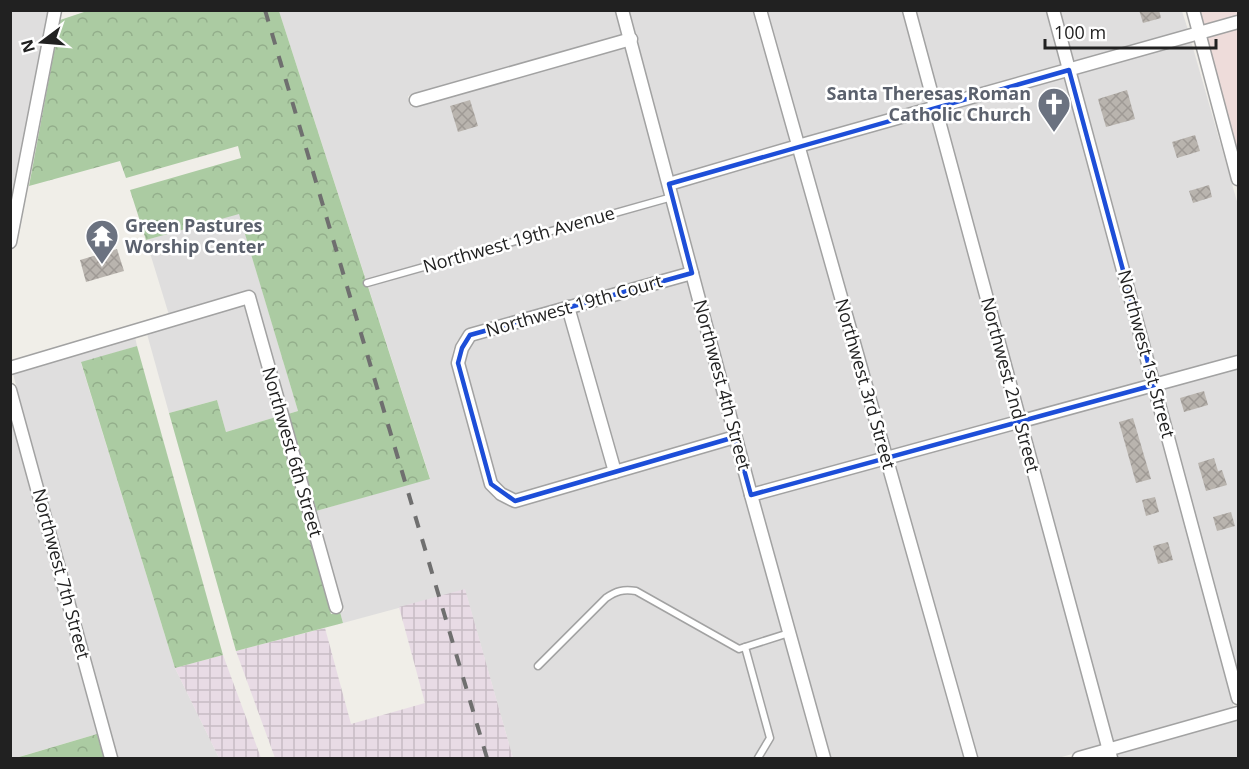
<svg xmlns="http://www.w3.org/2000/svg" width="1249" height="769" font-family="'Open Sans',sans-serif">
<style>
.residential{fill:#dfdede}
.commercial{fill:#eedcda}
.industrial{fill:url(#industrial-grid)}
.forest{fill:url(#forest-crowns)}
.building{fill:url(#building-cross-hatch)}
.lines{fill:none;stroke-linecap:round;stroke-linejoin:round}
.service-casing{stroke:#a2a2a2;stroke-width:9}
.minor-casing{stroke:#a2a2a2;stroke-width:15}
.service{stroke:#fff;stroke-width:6}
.minor{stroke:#fff;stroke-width:12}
.rail{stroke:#6f6f6f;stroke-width:4;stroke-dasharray:12 12;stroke-linecap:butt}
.marked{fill:none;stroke:#1d4ed8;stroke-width:4.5;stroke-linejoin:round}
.labels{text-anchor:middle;stroke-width:5;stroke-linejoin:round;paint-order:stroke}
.worship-label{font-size:18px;font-weight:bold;fill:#5b616d;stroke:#fff;text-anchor:end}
.street-label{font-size:18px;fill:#212121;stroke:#fff}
</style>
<defs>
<pattern id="industrial-grid" width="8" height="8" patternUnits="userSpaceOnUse" patternTransform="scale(1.5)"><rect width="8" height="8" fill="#e8dbe5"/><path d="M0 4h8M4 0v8" fill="none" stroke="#c7bcc4"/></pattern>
<pattern id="forest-crowns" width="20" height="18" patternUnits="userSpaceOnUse" patternTransform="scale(1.5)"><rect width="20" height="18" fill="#abcba2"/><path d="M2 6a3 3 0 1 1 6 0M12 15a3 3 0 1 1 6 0" fill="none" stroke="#93ae8b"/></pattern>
<pattern id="building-cross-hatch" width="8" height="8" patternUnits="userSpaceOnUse" patternTransform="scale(1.5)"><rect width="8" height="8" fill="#b9b4ae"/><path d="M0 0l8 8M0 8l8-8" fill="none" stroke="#9f9a95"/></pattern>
</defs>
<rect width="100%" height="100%" fill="#f0eee8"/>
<g class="residential">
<path d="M11,11h37l-37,201z"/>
<path d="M279,11h336l8,24 -215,61 3,11 215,-61 58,223 -216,60 -11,12 -4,9 -2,15 34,121 8,9v2l7,5 12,4h5l214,-61 85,313h-303l-48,-168 -122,33 -3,-11 4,-1 -28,-100 114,-33z"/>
<path d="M629,11h124l37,131 -116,35z"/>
<path d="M767,11h135l25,93 -124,34z"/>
<path d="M915,11h132l14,55 -121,34z"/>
<path d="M1060,11h122l6,19 -114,32z"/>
<path d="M1191,41l47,164v150l-79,22 -82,-304z"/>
<path d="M1064,77l82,304 -121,33 -82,-303z"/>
<path d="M930,115l82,302 -121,33 -85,-300z"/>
<path d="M793,153l85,301 -123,33 -78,-299z"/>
<path d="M239,213l59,198 -10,3 -35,-124 -84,25 -23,-75z"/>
<path d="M687,281l40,152 -107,32 -44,-154z"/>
<path d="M244,305l32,112 -50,15 -9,-32 -48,13 -22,-79z"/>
<path d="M564,314l43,155 -91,25 -10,-5 -9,-8 -33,-119 4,-12 6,-10z"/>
<path d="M135,337l2,9 -56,17 94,305 44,90h-101l-105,-384z"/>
<path d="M1238,367v305l-76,-284z"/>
<path d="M1149,392l85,316 -120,35 -86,-318z"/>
<path d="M10,415l87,319 -82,24h-5z"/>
<path d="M1015,429l86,317 -43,12h-81l-83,-296z"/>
<path d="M881,465l83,293h-133l-73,-259z"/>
<path d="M1237,720l1,38h-120l-1,-4z"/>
</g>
<g class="commercial">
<path d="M1200,11h38v5l-34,9z"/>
<path d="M1238,28v125l-31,-117z"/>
</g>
<g class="industrial">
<path d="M465,589l48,169h-238l-39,-107 89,-23 26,96 74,-21 -26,-96z"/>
<path d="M223,655l38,103h-42l-44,-90z"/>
</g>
<g class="forest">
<path d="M90,10l189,1 151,468 -114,32 -28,-97 10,-3 -59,-197 -93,26 -16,-50 111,-32 -3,-12 -112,32 -6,-17 -91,25 31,-166z"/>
<path d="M137,346l86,309 -48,13 -94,-306z"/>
<path d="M217,400l9,32 50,-15 55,197 9,-2 3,11 -107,28 -67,-238z"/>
<path d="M97,734l7,24h-89l11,-3z"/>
</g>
<g class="building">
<path d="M1139,10h20l2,8 -18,5z"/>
<path d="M1127,90l8,29 -29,8 -8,-28z"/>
<path d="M470,100l8,26 -20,6 -8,-26z"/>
<path d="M1195,135l5,16 -23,7 -5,-16z"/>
<path d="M1209,185l3,12 -19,6 -4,-12z"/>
<path d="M117,249l7,22 -38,11 -6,-22z"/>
<path d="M1204,391l4,14 -24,7 -4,-14z"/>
<path d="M1133,418l18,61 -15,4 -17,-61z"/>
<path d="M1214,458l4,13 4,-1 5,15 -21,6 -8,-28z"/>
<path d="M1155,497l4,15 -13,4 -4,-16z"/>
<path d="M1231,512l4,14 -18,5 -4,-14z"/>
<path d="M1168,542l5,18 -15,4 -5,-18z"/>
</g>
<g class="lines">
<defs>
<g id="service">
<path d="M367,283l305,-86"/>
<path d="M538,666l68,-68c10,-7 17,-9 30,-7l103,58 6,-2"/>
<path d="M758,758l12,-20 -25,-91 44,-14"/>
</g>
<g id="minor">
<path d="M622,10l129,485 73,263"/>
<path d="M760,10l211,748"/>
<path d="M909,10l202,748"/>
<path d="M1053,10l185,688"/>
<path d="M1193,10l45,169"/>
<path d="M416,100l215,-61"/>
<path d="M669,184l129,-38 440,-124"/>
<path d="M10,242l45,-232"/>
<path d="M692,273l-222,62 -8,13 -4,15 33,121 10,10 14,7 220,-64"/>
<path d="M568,307l47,165"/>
<path d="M10,368l239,-71 87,310"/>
<path d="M10,390l101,368"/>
<path d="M751,495l487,-133"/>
<path d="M1079,758l159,-45"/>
</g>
</defs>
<use href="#service" class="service-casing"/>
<use href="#minor" class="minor-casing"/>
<use href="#service" class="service"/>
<use href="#minor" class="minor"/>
<path class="rail" d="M265,10l222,748"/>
</g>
<path class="marked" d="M1069,70l85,315 -403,110 -16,-58 -220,64 -24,-17 -33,-121 4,-15 8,-13 222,-62 -23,-89z"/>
<defs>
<symbol id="church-pin" viewBox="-11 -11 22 30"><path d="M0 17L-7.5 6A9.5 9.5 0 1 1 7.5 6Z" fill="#6b7280" stroke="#fff"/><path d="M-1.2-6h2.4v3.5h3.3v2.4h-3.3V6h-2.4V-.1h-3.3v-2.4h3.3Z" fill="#fff"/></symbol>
<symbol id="temple-pin" viewBox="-11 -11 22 30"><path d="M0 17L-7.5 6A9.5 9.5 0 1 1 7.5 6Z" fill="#6b7280" stroke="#fff"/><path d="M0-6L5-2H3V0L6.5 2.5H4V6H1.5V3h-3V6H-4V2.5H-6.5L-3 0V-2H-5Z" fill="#fff"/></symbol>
</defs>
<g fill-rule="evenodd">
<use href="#church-pin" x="1035" y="85" width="38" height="52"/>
<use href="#temple-pin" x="83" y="217" width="38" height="52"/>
</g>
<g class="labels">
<g class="worship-label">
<text x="1031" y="100">Santa Theresas Roman<tspan x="1031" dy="21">Catholic Church</tspan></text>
<text x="125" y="232" text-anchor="start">Green Pastures<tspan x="125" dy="21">Worship Center</tspan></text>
</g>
<g class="street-label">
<text transform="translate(519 240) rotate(-16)" y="6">Northwest 19th Avenue</text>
<text transform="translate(574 306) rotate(-16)" y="6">Northwest 19th Court</text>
<text transform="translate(1146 354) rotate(75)" y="6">Northwest 1st Street</text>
<text transform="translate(865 384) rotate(74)" y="6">Northwest 3rd Street</text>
<text transform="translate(722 385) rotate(75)" y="6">Northwest 4th Street</text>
<text transform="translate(1010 385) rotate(75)" y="6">Northwest 2nd Street</text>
<text transform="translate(292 452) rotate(74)" y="6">Northwest 6th Street</text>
<text transform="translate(61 574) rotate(75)" y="6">Northwest 7th Street</text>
</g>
</g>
<rect width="1249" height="769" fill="none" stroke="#212121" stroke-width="24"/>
<g transform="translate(42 42) rotate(254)" stroke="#ffffff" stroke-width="4.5" paint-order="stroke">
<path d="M0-4.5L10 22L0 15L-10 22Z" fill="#212121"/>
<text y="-9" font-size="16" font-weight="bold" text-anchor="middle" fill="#212121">N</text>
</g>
<path d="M1045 39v9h171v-9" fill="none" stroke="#212121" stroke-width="3"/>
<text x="1054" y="39" font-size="18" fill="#212121" stroke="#ffffff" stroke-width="4.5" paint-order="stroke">100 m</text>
</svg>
